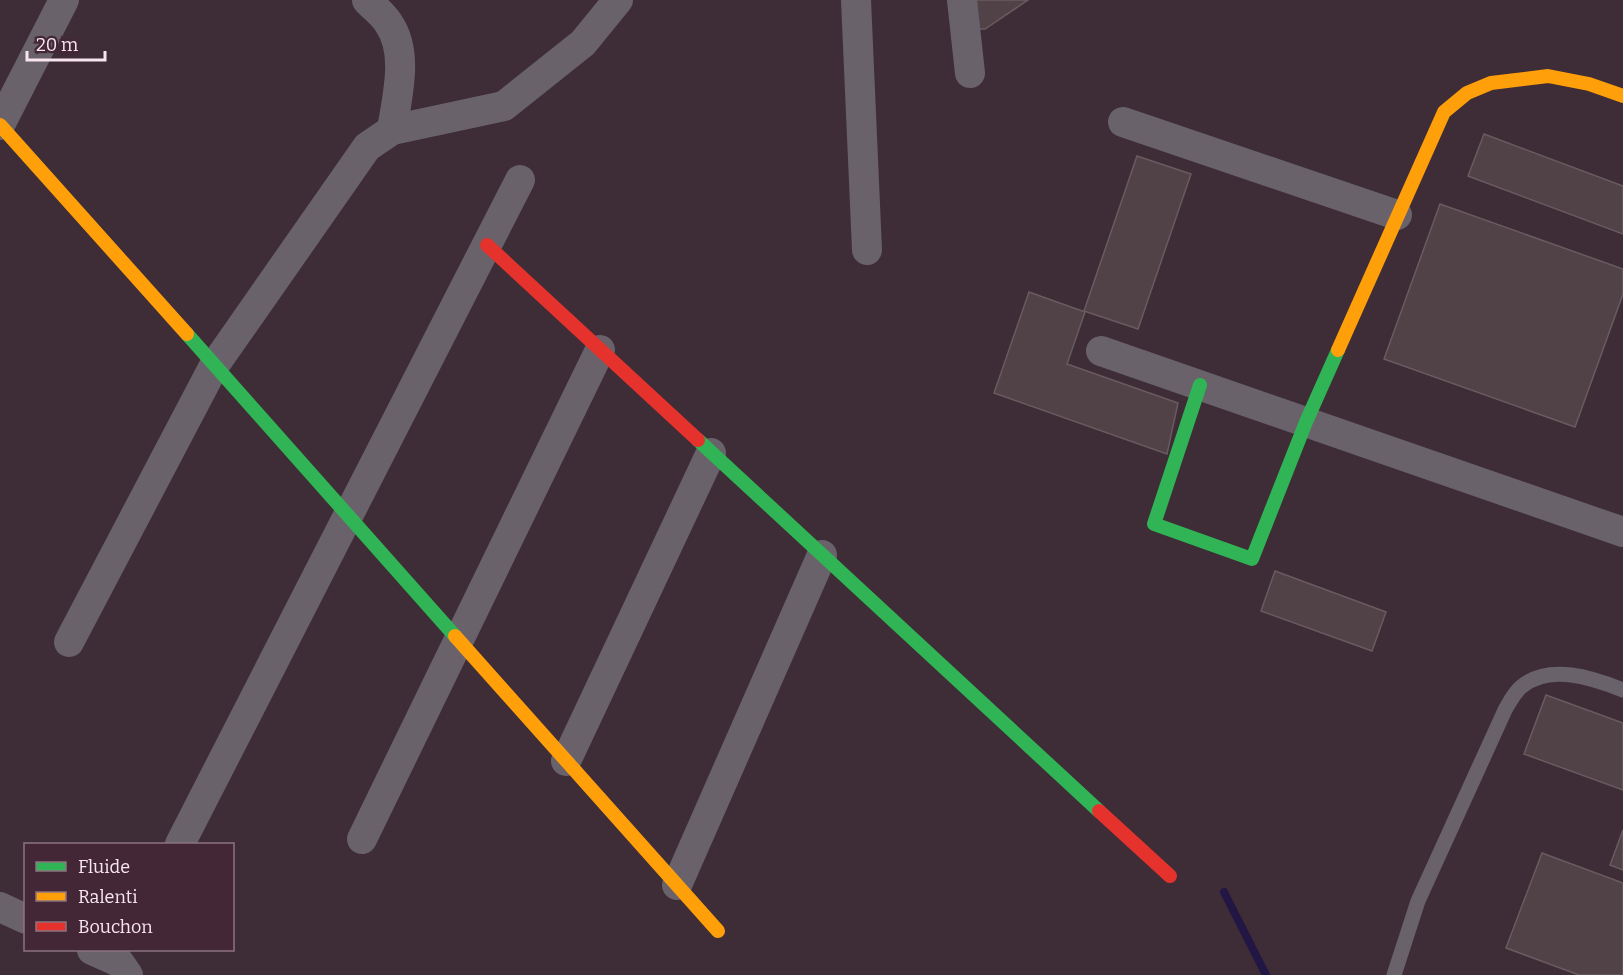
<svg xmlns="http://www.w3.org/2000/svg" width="1623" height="975" font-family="Bitter,serif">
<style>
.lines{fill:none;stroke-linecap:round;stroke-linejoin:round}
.stream{stroke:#221645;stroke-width:8}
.building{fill:#504246;stroke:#695b5f;stroke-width:1.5}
.lane{stroke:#69626b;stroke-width:15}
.street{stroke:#69626b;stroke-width:30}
.fast{stroke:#30b455;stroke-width:14}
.slow{stroke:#ff9f0a;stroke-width:14}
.jam{stroke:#e5322d;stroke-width:14}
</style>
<rect width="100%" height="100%" fill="#3e2d36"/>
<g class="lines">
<path class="stream" d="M1224,892l42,83"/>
</g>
<g class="building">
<path d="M971,0h57l-43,29h-10z"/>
<path d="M1484,134l139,52v48l-155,-58z"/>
<path d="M1137,156l54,18 -53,155 -54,-18z"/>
<path d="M1440,204l183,65v25l-48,133 -191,-68z"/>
<path d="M1029,292l56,20 -18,52 111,39 -11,51 -173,-61z"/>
<path d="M1275,571l111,41 -14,39 -111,-40z"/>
<path d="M1546,695l77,28v67l-99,-36z"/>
<path d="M1623,830v40l-13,-5z"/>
<path d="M1542,853l81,30v92h-44l-73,-27z"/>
</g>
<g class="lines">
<path class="lane" d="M1394,975l24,-74 87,-191c4,-7 9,-17 16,-23 28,-24 72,-9 102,3"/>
<g class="street">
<path d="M367,0c7,8 17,15 22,24 20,29 8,73 3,106"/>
<path d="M856,0l11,250"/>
<path d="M962,0l8,73"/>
<path d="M1123,122l274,93"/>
<path d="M0,125l64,-125"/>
<path d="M1101,351l522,181"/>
<path d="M69,642l145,-276 153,-219 25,-17 112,-24 79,-63 35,-43"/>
<path d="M566,761l145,-308"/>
<path d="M362,839l238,-489"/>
<path d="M180,844l340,-664"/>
<path d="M677,885l145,-330"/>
<path d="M0,907l26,12"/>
<path d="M92,950l27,12 9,13"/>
</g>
<g class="fast">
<path d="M187,334l268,302"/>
<path d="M1200,385l-46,139 98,35 54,-137 32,-72"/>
<path d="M698,440l401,371"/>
</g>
<g class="slow">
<path d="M0,125l187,209"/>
<path d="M1338,350l106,-238 23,-19 24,-10 57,-7 41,8 34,12"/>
<path d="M455,636l263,295"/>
</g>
<g class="jam">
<path d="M487,245l211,195"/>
<path d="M1099,811l71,65"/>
</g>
</g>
<rect x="24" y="843" width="210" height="108" fill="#442737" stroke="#8c7380" stroke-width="1.5"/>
<rect x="36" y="862" width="30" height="9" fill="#30b455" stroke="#8c7380" stroke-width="1.5"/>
<text x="78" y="873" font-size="18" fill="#f8e5ee">Fluide</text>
<rect x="36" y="892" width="30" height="9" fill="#ff9f0a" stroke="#8c7380" stroke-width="1.5"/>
<text x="78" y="903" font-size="18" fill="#f8e5ee">Ralenti</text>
<rect x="36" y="922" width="30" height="9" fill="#e5322d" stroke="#8c7380" stroke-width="1.5"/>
<text x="78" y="933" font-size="18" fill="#f8e5ee">Bouchon</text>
<path d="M27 51v9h78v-9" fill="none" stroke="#f8e5ee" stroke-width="3"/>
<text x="36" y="51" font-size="18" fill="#f8e5ee" stroke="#442737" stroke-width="4.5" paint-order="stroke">20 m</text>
</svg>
